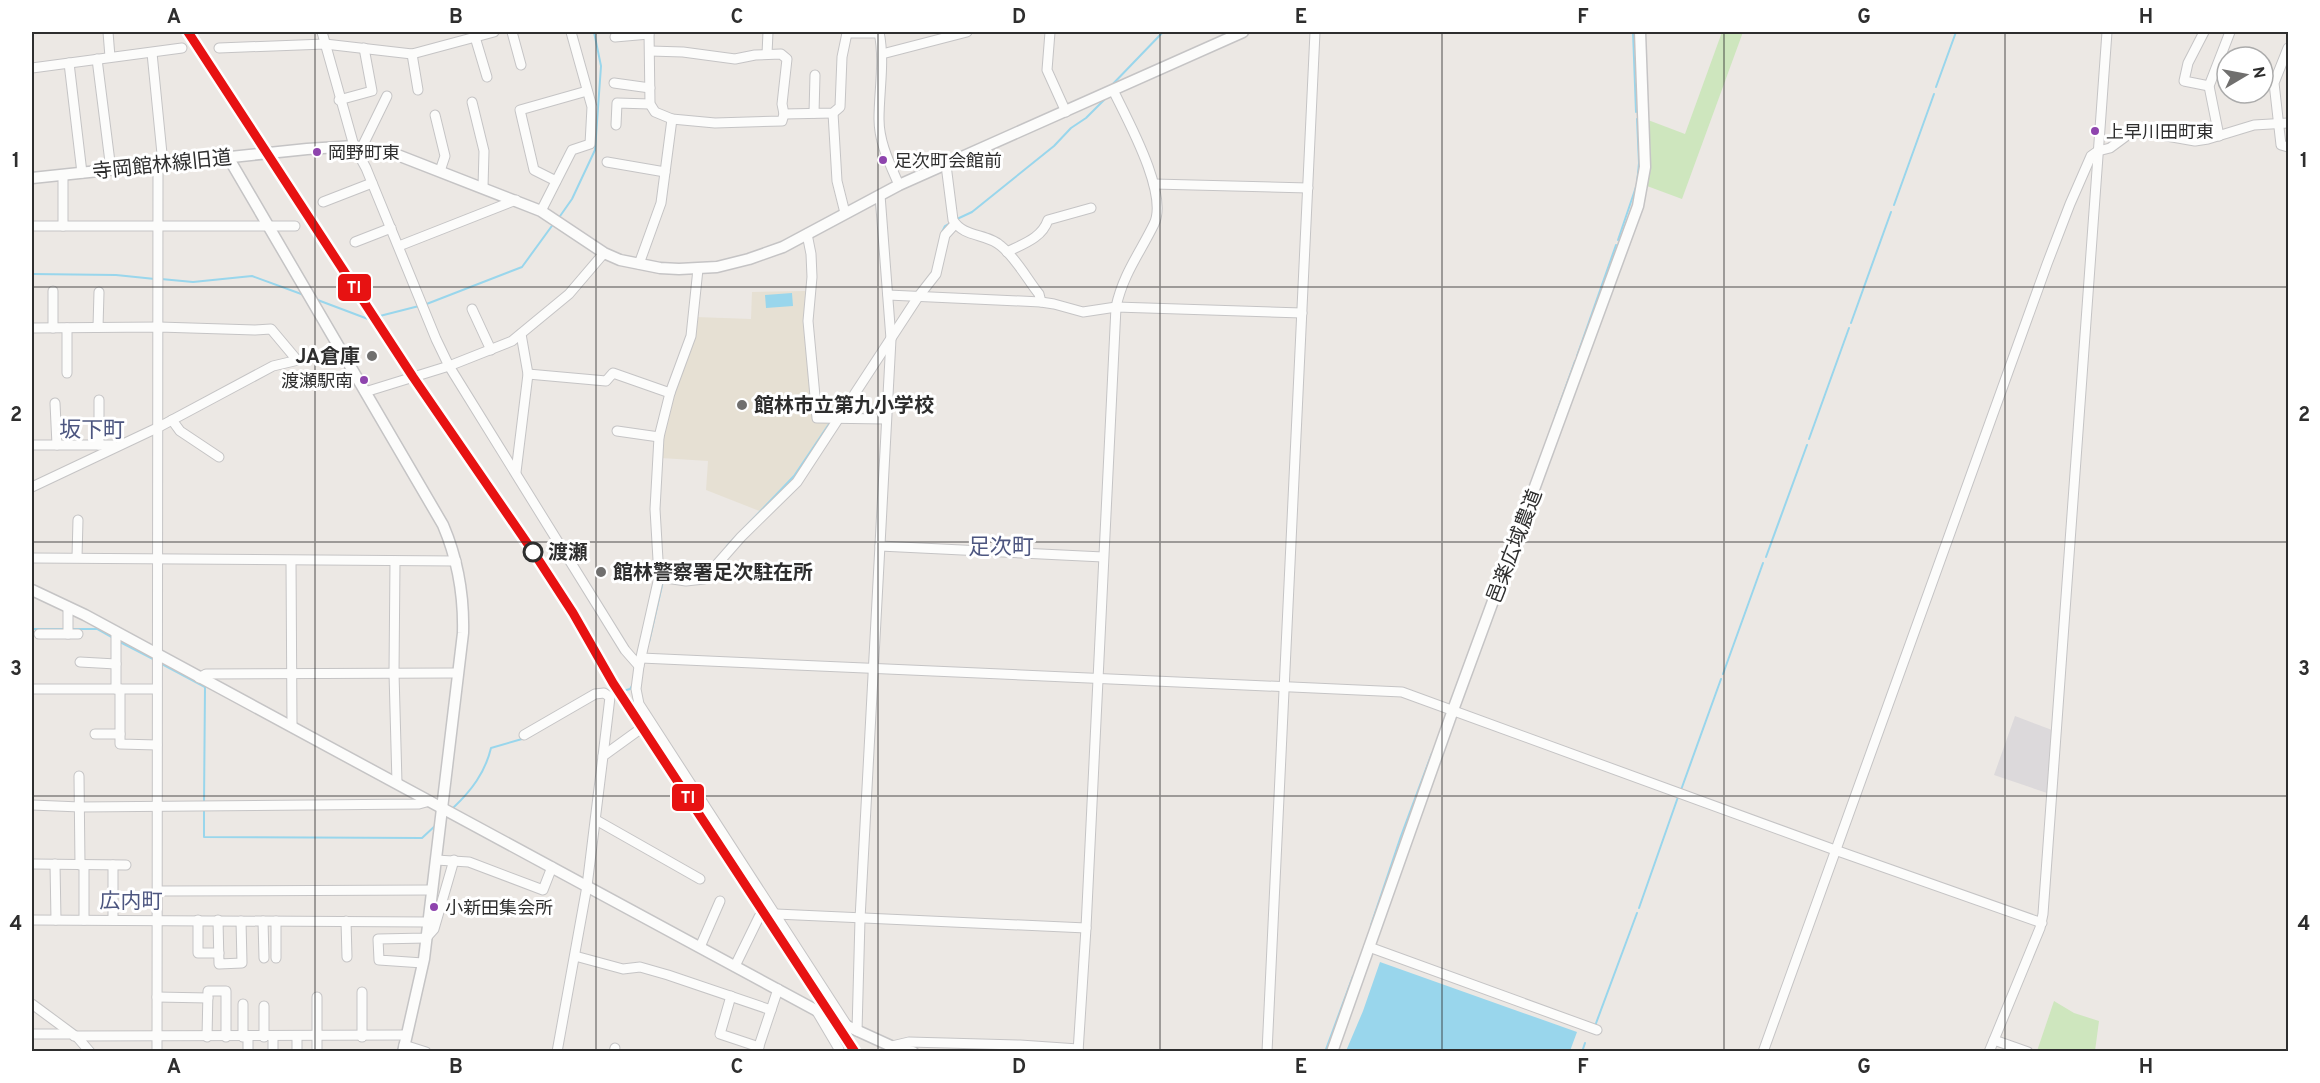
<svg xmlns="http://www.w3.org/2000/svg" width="2320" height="1083" font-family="Overpass,'Noto Sans JP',sans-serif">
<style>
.industrial{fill:#dcd9db}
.education{fill:#e6e0d3}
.green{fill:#cee6be}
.water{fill:#99d6ec}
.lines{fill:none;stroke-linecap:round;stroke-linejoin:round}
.stream{stroke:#99d6ec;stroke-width:2}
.minor-casing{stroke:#c5c4c5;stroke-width:11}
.tertiary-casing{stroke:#c5c4c5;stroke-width:13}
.minor{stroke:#fcfcfb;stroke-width:9}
.tertiary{stroke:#fcfcfb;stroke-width:10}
.rail-1-casing{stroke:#fff;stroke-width:14}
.rail-1{stroke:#e71212;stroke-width:9}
.grid{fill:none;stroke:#2e2e2e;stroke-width:1.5;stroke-opacity:0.55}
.bus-dot{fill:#8e44ad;stroke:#fff;stroke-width:2}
.poi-dot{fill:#706f6e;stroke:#fff;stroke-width:2}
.stop-dot{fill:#fff;stroke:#2e2e2e;stroke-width:3}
.labels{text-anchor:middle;stroke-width:6;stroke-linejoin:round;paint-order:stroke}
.bus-label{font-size:18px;fill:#2e2e2e;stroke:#fff;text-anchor:start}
.street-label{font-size:20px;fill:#2e2e2e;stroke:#fff}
.poi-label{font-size:20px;font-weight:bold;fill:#2e2e2e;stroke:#fff;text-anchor:start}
.stop-label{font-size:20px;font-weight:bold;fill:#2e2e2e;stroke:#fff;text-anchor:start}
.neighbourhood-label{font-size:21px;fill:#4d5680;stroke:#fff}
.quarter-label{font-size:22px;fill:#4d5680;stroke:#fff}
.line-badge{stroke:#fff;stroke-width:2}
.badge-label{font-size:16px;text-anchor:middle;font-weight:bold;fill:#fff}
.neatline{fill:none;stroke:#2e2e2e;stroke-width:2}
.grid-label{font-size:20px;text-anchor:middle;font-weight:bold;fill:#2e2e2e}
</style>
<rect width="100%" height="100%" fill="#ece8e4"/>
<path class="industrial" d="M2015,716l37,14 -5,63 -53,-18z"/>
<path class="education" d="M805,291l-1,31 10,96 20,1 -39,59 -33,34 -56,-22 2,-29 -47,-3 3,-29 32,-112 55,2 1,-27z"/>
<g class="green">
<path d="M1722,32h21l-61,167 -35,-13 2,-14 -1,-52 37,14z"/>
<path d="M2054,1001l20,12 25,8 -4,30h-58z"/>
</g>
<g class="water">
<path d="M792,293l1,13 -27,2 -1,-13z"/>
<path d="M1380,962l197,70 -7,19h-224l17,-40z"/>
</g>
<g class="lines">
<g class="stream">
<path d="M1633,32l3,80"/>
<path d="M1936,87l20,-55"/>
<path d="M1109,88l54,-56"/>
<path d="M1894,205l40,-111"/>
<path d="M558,219l14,-20 23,-49 6,-84 -7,-34"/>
<path d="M957,219l15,-7 82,-66 17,-18 15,-10 19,-19"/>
<path d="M942,232l3,-6 7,-4"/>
<path d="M1618,240l19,-56 2,-21 -2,-44"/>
<path d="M32,274l84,1 39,4"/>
<path d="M161,279l32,3 59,-6 52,19"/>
<path d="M315,299l53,20 51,-13"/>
<path d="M424,305l98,-38 32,-44"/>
<path d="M1851,323l40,-111"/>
<path d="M1577,356l39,-111"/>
<path d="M1555,417l20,-56"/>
<path d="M1809,439l40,-111"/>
<path d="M727,546l67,-70 35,-52"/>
<path d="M1766,557l41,-112"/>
<path d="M664,575v-3l27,4"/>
<path d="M32,629h35"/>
<path d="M72,629h25l16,9"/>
<path d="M120,642l35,18"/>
<path d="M649,642l14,-61"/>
<path d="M160,663l45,24 -1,117"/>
<path d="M1723,674l40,-111"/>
<path d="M612,694l18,-5 3,-5"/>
<path d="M1681,790l40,-111"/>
<path d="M453,808c18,-17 32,-35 38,-60l31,-9"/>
<path d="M204,810v27l218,1 14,-13"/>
<path d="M1639,908l39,-111"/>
<path d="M1371,925l30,-89 31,-83"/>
<path d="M1595,1026l42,-113"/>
<path d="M1325,1052l28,-76"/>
<path d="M1582,1052l3,-9"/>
</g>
<defs>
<g id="minor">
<path d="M108,32l2,25"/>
<path d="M322,32l32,114 12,22 70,171 13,27 176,284 14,16"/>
<path d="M512,32l9,33"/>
<path d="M879,32c6,29 0,58 0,87 0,24 11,45 20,66"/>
<path d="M1050,32l-3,38 19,42"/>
<path d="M2204,32l-16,31 -4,18 25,5"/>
<path d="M475,37l12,40"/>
<path d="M615,37l34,-3"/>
<path d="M219,48l106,-4 87,10 82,-22"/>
<path d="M2288,48l-14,35 7,62 7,2"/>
<path d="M650,51l33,1 52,7 20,-4 26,-1 6,5 -5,45 2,10 49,-1 7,-6 2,-50 5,-24h32"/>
<path d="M152,53l11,111"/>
<path d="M412,54l6,36"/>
<path d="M767,54l1,-22"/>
<path d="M882,54l85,-22"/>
<path d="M97,59l14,111"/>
<path d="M69,63l13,110"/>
<path d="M32,68l150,-20"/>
<path d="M614,83l36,5"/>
<path d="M339,100l33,-9 -8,-43"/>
<path d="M472,102l12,49 -1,36"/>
<path d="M814,113l1,-38"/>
<path d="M833,113l4,68 8,32"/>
<path d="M435,115l10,41 -5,15"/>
<path d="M672,119l43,4 67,-2 2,-7"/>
<path d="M616,125l1,-22 33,1"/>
<path d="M2219,136l-10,-50 21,-54"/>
<path d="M362,147l25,-51"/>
<path d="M607,162l58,10"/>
<path d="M946,165l7,55c11,18 34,13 48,26 15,12 26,33 38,48l2,8"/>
<path d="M556,181l-22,-11 -14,-60 67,-19"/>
<path d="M1154,184l154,4"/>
<path d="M323,202l49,-19"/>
<path d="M541,211l31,-61 18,-6 2,-37 -21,-75"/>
<path d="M32,226h263"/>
<path d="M63,226v-51"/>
<path d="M807,234l4,20 1,23 -4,44 9,97 69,1"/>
<path d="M355,242l36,-14"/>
<path d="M399,246l117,-46"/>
<path d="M1007,252c16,-8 35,-14 41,-32l43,-12"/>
<path d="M639,264l22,-61 11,-84 -17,-7 -5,-8 -1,-72"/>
<path d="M698,269l-7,67 -21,57 -11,44 -4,72 4,68 -20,89 -3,23 3,15 209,323"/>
<path d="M888,295l153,7 13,2 29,8 33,-5 186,6"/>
<path d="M472,309l19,41"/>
<path d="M98,327l1,-35"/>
<path d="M32,328l127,-1 96,3 16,-1 26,31"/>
<path d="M53,328v-37"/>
<path d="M67,328v45"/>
<path d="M528,374l78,7 7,-8 57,20"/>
<path d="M365,392l84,-26 63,-25 57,-47 35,-41"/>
<path d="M99,400v45"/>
<path d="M55,403l2,42"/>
<path d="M172,420l8,11 39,26"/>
<path d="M617,431l42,6"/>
<path d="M32,445h81"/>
<path d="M516,472l12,-98 -7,-40"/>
<path d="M32,487l127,-60 114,-61 38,-9 36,4"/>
<path d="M880,546l223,11"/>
<path d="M77,557l1,-37"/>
<path d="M32,558l424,3"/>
<path d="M291,561l1,165"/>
<path d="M395,561l-1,112 3,110"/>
<path d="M659,577l27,4 18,-2 37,-42 56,-55 121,-185 18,-23 9,-39 10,-11"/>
<path d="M68,607v27"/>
<path d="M116,632v57"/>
<path d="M39,634h39"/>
<path d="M641,658l761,34 433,158 207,73"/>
<path d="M80,662l36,2"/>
<path d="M199,678l7,-4 251,-1"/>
<path d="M32,689h125"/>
<path d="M120,689v55l37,1"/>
<path d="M95,734h25"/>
<path d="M524,735l71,-41 9,-1 6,4 -7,59"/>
<path d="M79,776l1,89"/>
<path d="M32,805l48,2 339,-3 11,-3"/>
<path d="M596,820l104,59"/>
<path d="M436,860l33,2 74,28 9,-23"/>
<path d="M32,864l94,1"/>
<path d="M55,864l1,56"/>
<path d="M84,865v55"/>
<path d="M113,865v55"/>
<path d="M157,891l275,-1"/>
<path d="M776,914l310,14"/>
<path d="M32,920l396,2"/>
<path d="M198,920v33h21"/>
<path d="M218,920l1,44 23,-1 -1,-42"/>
<path d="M263,921l1,37"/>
<path d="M346,921l1,36"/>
<path d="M700,947l20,-46"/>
<path d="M1369,947l228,83"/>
<path d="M575,956l48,13 17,-2 28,8 103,35"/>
<path d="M276,958v-37"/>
<path d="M423,963l-44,-3 -1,-21 48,-1 8,-9 20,-69"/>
<path d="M735,966l24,-49"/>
<path d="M731,996l-11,38 39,13"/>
<path d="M157,997l51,1"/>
<path d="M317,997v55"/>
<path d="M32,1004l46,34 12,14"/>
<path d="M816,1010l23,39 -1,3"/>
<path d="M857,1031l3,-112 31,-580 -11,-144"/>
<path d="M32,1034h39"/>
<path d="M74,1036l331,-1"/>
<path d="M207,1037l1,-46h18v46"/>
<path d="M243,1037v-33"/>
<path d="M264,1037v-31"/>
<path d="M273,1037v15"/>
<path d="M297,1037v15"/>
<path d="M362,1037v-45"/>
<path d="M1994,1040l34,12"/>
<path d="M404,1045l22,7"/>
<path d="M892,1046l17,-4 111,3 58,4"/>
<path d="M157,1052l1,-887"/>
<path d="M248,1052v-15"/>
<path d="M557,1052l30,-166 16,-130 47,-34"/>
<path d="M614,1052l1,-4"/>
<path d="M757,1052l21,-63"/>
<path d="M1078,1052l8,-124 30,-621c7,-33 24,-54 38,-83 15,-30 -27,-105 -41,-134"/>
<path d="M1267,1052l48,-1020"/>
<path d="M1763,1052l284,-788 23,-60 21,-48 7,-5 12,-3 19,-14 15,-2 51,9 13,-2 46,-14 34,-2"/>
<path d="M1989,1052l51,-124 3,-14 64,-882"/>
</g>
<g id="tertiary">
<path d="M228,157l215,368c15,35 21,69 20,108l-39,326 -21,93"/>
<path d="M32,178l275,-29 47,-3 46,10 141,55 63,42 16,7 40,8 19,1 38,-2 32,-8 34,-12 116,-62 344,-153"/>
<path d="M32,590l53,25 749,405 57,26 22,6"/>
<path d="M1332,1052l121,-342 185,-504 7,-39 -5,-135"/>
</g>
</defs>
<use href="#minor" class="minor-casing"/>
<use href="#tertiary" class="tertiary-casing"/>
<use href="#minor" class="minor"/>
<use href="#tertiary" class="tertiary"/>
<defs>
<path id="rail-1" d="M188,32l225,345 121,176 39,60 40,70 242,369"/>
</defs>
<use href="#rail-1" class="rail-1-casing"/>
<use href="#rail-1" class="rail-1"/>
</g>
<path class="grid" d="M315,32v1020M596,32v1020M878,32v1020M1160,32v1020M1442,32v1020M1724,32v1020M2005,32v1020M32,287h2256M32,542h2256M32,796h2256"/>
<g class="bus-dot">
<circle cx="2095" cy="131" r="5"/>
<circle cx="317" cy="152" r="5"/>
<circle cx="883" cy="160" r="5"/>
<circle cx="364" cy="380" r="5"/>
<circle cx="434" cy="907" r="5"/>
</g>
<g class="poi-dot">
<circle cx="372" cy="356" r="6"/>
<circle cx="742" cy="405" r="6"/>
<circle cx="601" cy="572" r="6"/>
</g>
<circle class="stop-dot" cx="533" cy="552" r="9"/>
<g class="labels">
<g class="bus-label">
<text x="2106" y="138">上早川田町東</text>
<text x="328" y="159">岡野町東</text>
<text x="894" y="167">足次町会館前</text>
<text x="353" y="387" text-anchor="end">渡瀬駅南</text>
<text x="445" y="914">小新田集会所</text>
</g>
<g class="street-label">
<text transform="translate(162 164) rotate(-6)" y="7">寺岡館林線旧道</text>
<text transform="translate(1514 546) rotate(-69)" y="7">邑楽広域農道</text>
</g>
<g class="poi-label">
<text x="360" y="363" text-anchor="end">JA倉庫</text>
<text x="754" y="412">館林市立第九小学校</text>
<text x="613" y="579">館林警察署足次駐在所</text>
</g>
<g class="stop-label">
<text x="548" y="559">渡瀬</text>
</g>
<g class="neighbourhood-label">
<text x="131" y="908">広内町</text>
</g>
<g class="quarter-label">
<text x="92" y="437">坂下町</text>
<text x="1001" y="554">足次町</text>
</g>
</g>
<g class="line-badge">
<rect x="337" y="273" width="35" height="29" rx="6" fill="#e71212"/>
<rect x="671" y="783" width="34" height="29" rx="6" fill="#e71212"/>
</g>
<g class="badge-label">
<text x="354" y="293">TI</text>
<text x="688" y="803">TI</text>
</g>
<rect width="2320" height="1083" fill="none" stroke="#ffffff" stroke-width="66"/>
<g transform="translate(2245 75) rotate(80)"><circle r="28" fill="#ffffff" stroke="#ababab" stroke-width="1.5"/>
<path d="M0-4.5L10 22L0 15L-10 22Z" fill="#706f6e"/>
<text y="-9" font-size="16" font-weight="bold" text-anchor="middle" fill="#2e2e2e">N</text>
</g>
<rect x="33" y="33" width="2254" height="1017" class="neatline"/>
<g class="grid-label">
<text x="174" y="23">A</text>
<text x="456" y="23">B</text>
<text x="737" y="23">C</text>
<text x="1019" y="23">D</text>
<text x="1301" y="23">E</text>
<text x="1583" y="23">F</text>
<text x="1864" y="23">G</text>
<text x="2146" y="23">H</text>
<text x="16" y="167">1</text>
<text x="2304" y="167">1</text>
<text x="16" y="421">2</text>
<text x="2304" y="421">2</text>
<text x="16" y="675">3</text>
<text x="2304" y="675">3</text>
<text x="16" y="930">4</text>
<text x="2304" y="930">4</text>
<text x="174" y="1073">A</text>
<text x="456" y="1073">B</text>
<text x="737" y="1073">C</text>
<text x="1019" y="1073">D</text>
<text x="1301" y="1073">E</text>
<text x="1583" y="1073">F</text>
<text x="1864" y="1073">G</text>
<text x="2146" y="1073">H</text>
</g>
</svg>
